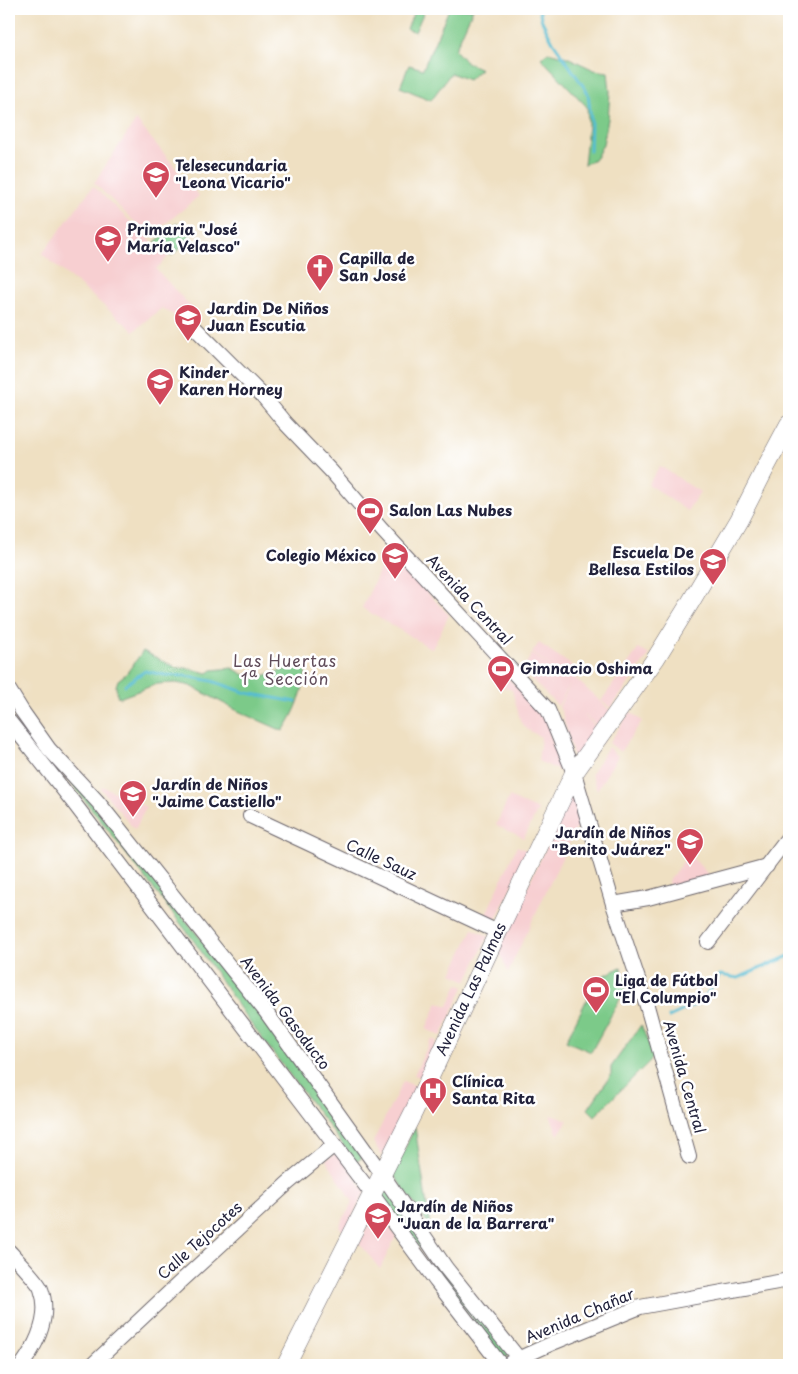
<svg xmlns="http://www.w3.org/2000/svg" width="798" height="1374" font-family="'Playpen Sans',sans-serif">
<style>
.built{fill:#f7cfd1}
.green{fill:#7cca89;stroke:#4f7662}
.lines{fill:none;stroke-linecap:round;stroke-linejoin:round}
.stream{stroke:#55bcd2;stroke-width:3}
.minor-casing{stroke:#6a646a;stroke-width:16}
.major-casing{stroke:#6a646a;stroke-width:19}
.minor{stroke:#fff;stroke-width:14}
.major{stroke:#fff;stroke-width:18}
.labels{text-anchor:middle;stroke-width:5;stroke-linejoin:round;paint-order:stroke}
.poi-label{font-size:15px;font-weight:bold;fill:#22223b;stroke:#fff;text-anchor:start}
.street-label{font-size:15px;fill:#22223b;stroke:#fff}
.neighbourhood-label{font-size:16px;letter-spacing:1px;fill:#604c5a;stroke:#fff}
</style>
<rect width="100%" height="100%" fill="#fff"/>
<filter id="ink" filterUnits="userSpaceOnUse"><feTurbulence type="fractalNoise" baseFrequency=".02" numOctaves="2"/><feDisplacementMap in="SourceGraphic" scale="10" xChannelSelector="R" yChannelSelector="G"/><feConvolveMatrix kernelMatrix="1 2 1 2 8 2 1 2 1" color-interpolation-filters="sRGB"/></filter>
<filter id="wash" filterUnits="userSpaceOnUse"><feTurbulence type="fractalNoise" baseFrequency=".0096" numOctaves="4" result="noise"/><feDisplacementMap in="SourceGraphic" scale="20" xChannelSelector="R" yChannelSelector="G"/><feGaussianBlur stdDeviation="1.12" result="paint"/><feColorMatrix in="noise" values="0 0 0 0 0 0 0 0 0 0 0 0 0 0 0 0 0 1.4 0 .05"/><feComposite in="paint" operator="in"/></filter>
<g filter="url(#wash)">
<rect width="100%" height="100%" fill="#efe0c2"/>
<g class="built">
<path d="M136,120l63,76 -49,41 -56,-54z"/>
<path d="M93,186l75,71 -12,12 37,40 -10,12 -21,-13 -28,23 -92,-77z"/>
<path d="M660,466l40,26 -13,19 -39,-27z"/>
<path d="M388,552l61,63 -17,34 -70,-41z"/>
<path d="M539,643l41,28 -5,7 36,33 -13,16 -18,-16 17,17 -23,31 -12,-46 -3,-6 11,-23 -12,22 -36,-36 10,-16 23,15 -23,-16z"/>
<path d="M639,648l10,7 -38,53 -10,-7z"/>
<path d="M502,671l45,50 13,50 -22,-10 3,-24 -13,-7 -7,-7 -9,-33 -16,-6z"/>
<path d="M630,712l12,9 -22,31 -11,-9z"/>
<path d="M608,747l10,9 -21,34 -6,-16z"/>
<path d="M102,786l44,21 -11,23 -34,-41z"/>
<path d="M574,789l8,27 -74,156 -10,-24z"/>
<path d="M509,797l29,13 -14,28 -28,-13z"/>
<path d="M517,846l11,5 -33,70 -10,-5z"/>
<path d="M689,854l23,24 -43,9 -1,-6z"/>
<path d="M473,929l15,7 -21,45 -15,-7z"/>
<path d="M458,984l6,3 -23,49 -15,-7 12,-27 10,4z"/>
<path d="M431,1039l6,2 -17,36 -6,-2z"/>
<path d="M403,1081l15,6 -36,69 -9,-14z"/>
<path d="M550,1115l18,5 -10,15z"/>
<path d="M338,1152l27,40 -21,41 -5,-7 14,-24 -27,-42z"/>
<path d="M375,1210l21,26 -16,33 -21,-26z"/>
</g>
<g class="green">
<path d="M415,9h10l-10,23 -8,-3z"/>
<path d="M449,9h24l-18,41 11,12 15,7 -13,11 -17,-7 -20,27 -31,-13 9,-22 14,4z"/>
<path d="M548,52l19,5 27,13 14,2 2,20 -2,27 -5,25 -7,14 -12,7 4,-40 -1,-18 -46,-49z"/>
<path d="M178,223l14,15 -21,18 -16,-14z"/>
<path d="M143,651l33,17h10l22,5 4,-3 20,-2 20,11 48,-14 6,3c-2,23 -10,44 -23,63l-45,-20 -47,-25 -15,-3 -19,1 -38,14 -2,-3 -1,-9 2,-6 8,-6z"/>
<path d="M36,733l208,260 60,84 59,80 -7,5 -108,-142 -57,-83 -126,-162z"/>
<path d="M621,967l6,19 -36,66 -25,-11 31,-62z"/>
<path d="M641,1025l13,32 -59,59 -7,-7 23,-34v-8z"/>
<path d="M415,1127l15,99 -37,-52z"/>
<path d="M383,1185l127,171 -8,2 -53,-70 -71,-97z"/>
</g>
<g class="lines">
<g class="stream">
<path d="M539,9l3,12 11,21 35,51 3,28 -1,30"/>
<path d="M125,685l20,-14 20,4 21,1 26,5 35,12 49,9"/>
<path d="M669,1017l28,-13 9,-9 14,-20 18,3 51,-22"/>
</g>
</g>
</g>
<g filter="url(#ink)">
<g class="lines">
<defs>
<g id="minor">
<path d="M190,323l72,72 23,28 46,48 51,59 166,180 26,63 39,131 34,102 42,151"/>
<path d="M9,690l13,21 27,38 49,53 168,210 116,162 64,94 78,97"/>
<path d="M9,721l64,81 299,392 64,87 65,84"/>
<path d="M250,816l248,116"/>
<path d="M613,904l35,-6 119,-32"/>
<path d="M708,942l81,-106"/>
<path d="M9,1251c6,7 30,31 32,38 10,27 -4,55 -19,76"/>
<path d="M511,1362l44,-20 85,-35 149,-27"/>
<path d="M92,1365l85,-80 111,-102 46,-38"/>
</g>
<g id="major">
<path id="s1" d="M286,1365l128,-254 84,-179 76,-159 82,-115 34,-55 49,-83 27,-53 23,-43"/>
</g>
</defs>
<use href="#minor" class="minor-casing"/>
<use href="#major" class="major-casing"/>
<use href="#minor" class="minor"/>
<use href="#major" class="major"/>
</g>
</g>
<defs>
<symbol id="school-pin" viewBox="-11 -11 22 30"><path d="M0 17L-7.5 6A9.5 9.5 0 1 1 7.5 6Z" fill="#d1495b" stroke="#fff"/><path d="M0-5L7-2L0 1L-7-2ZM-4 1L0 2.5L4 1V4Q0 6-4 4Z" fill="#fff"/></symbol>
<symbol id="church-pin" viewBox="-11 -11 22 30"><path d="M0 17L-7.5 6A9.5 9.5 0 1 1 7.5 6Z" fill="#d1495b" stroke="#fff"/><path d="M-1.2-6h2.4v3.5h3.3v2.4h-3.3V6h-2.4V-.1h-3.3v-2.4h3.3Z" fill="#fff"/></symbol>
<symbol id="stadium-pin" viewBox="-11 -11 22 30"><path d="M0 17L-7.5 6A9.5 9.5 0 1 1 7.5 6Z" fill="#d1495b" stroke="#fff"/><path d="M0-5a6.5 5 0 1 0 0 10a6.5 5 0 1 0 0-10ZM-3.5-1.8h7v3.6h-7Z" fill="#fff"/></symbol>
<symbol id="university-pin" viewBox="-11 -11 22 30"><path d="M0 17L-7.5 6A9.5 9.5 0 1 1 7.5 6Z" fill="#d1495b" stroke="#fff"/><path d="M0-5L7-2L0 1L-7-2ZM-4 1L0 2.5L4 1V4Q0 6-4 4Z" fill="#fff"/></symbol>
<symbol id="hospital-pin" viewBox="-11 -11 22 30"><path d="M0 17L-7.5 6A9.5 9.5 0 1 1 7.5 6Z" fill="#d1495b" stroke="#fff"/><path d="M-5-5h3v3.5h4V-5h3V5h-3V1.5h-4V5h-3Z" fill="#fff"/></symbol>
</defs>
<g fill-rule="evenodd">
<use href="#school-pin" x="140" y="159" width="32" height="43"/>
<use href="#school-pin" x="92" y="223" width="32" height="43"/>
<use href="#church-pin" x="304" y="252" width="32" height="43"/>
<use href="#school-pin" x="172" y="302" width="32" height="43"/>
<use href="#school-pin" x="144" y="366" width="32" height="43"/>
<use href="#stadium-pin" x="354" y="495" width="32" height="43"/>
<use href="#school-pin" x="379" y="540" width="32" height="43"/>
<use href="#university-pin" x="697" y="546" width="32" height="43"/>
<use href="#stadium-pin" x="485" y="653" width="32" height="43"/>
<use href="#school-pin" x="117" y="778" width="32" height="43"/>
<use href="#school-pin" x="674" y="826" width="32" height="43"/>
<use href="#stadium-pin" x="580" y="974" width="32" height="43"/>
<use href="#hospital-pin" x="417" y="1075" width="32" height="43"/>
<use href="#school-pin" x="362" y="1200" width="32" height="43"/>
</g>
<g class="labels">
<g class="poi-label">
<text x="175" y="171">Telesecundaria<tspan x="175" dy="17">"Leona Vicario"</tspan></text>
<text x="127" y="235">Primaria "José<tspan x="127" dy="17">María Velasco"</tspan></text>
<text x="339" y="264">Capilla de<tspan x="339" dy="17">San José</tspan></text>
<text x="207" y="314">Jardin De Niños<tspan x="207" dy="17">Juan Escutia</tspan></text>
<text x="179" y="378">Kinder<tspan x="179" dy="17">Karen Horney</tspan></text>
<text x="389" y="516">Salon Las Nubes</text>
<text x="694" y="558" text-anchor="end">Escuela De<tspan x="694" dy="17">Bellesa Estilos</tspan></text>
<text x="376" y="561" text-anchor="end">Colegio México</text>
<text x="520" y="674">Gimnacio Oshima</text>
<text x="152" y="790">Jardín de Niños<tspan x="152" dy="17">"Jaime Castiello"</tspan></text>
<text x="671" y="838" text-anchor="end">Jardín de Niños<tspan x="671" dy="17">"Benito Juárez"</tspan></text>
<text x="615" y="986">Liga de Fútbol<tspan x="615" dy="17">"El Columpio"</tspan></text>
<text x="452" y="1087">Clínica<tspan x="452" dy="17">Santa Rita</tspan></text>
<text x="397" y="1212">Jardín de Niños<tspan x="397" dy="17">"Juan de la Barrera"</tspan></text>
</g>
<g class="street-label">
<text transform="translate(469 600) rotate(47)" y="5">Avenida Central</text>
<text transform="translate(381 860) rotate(25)" y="5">Calle Sauz</text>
<text dy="5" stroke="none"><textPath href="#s1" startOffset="419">Avenida Las Palmas</textPath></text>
<text transform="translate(285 1013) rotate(53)" y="5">Avenida Gasoducto</text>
<text transform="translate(684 1077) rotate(74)" y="5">Avenida Central</text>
<text transform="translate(200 1241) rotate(-42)" y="5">Calle Tejocotes</text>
<text transform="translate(580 1316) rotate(-23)" y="5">Avenida Chañar</text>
</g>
<g class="neighbourhood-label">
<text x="285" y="667">Las Huertas<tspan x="285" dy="18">1ª Sección</tspan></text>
</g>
</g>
<rect width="798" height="1374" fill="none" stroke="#fff" stroke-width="30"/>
</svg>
